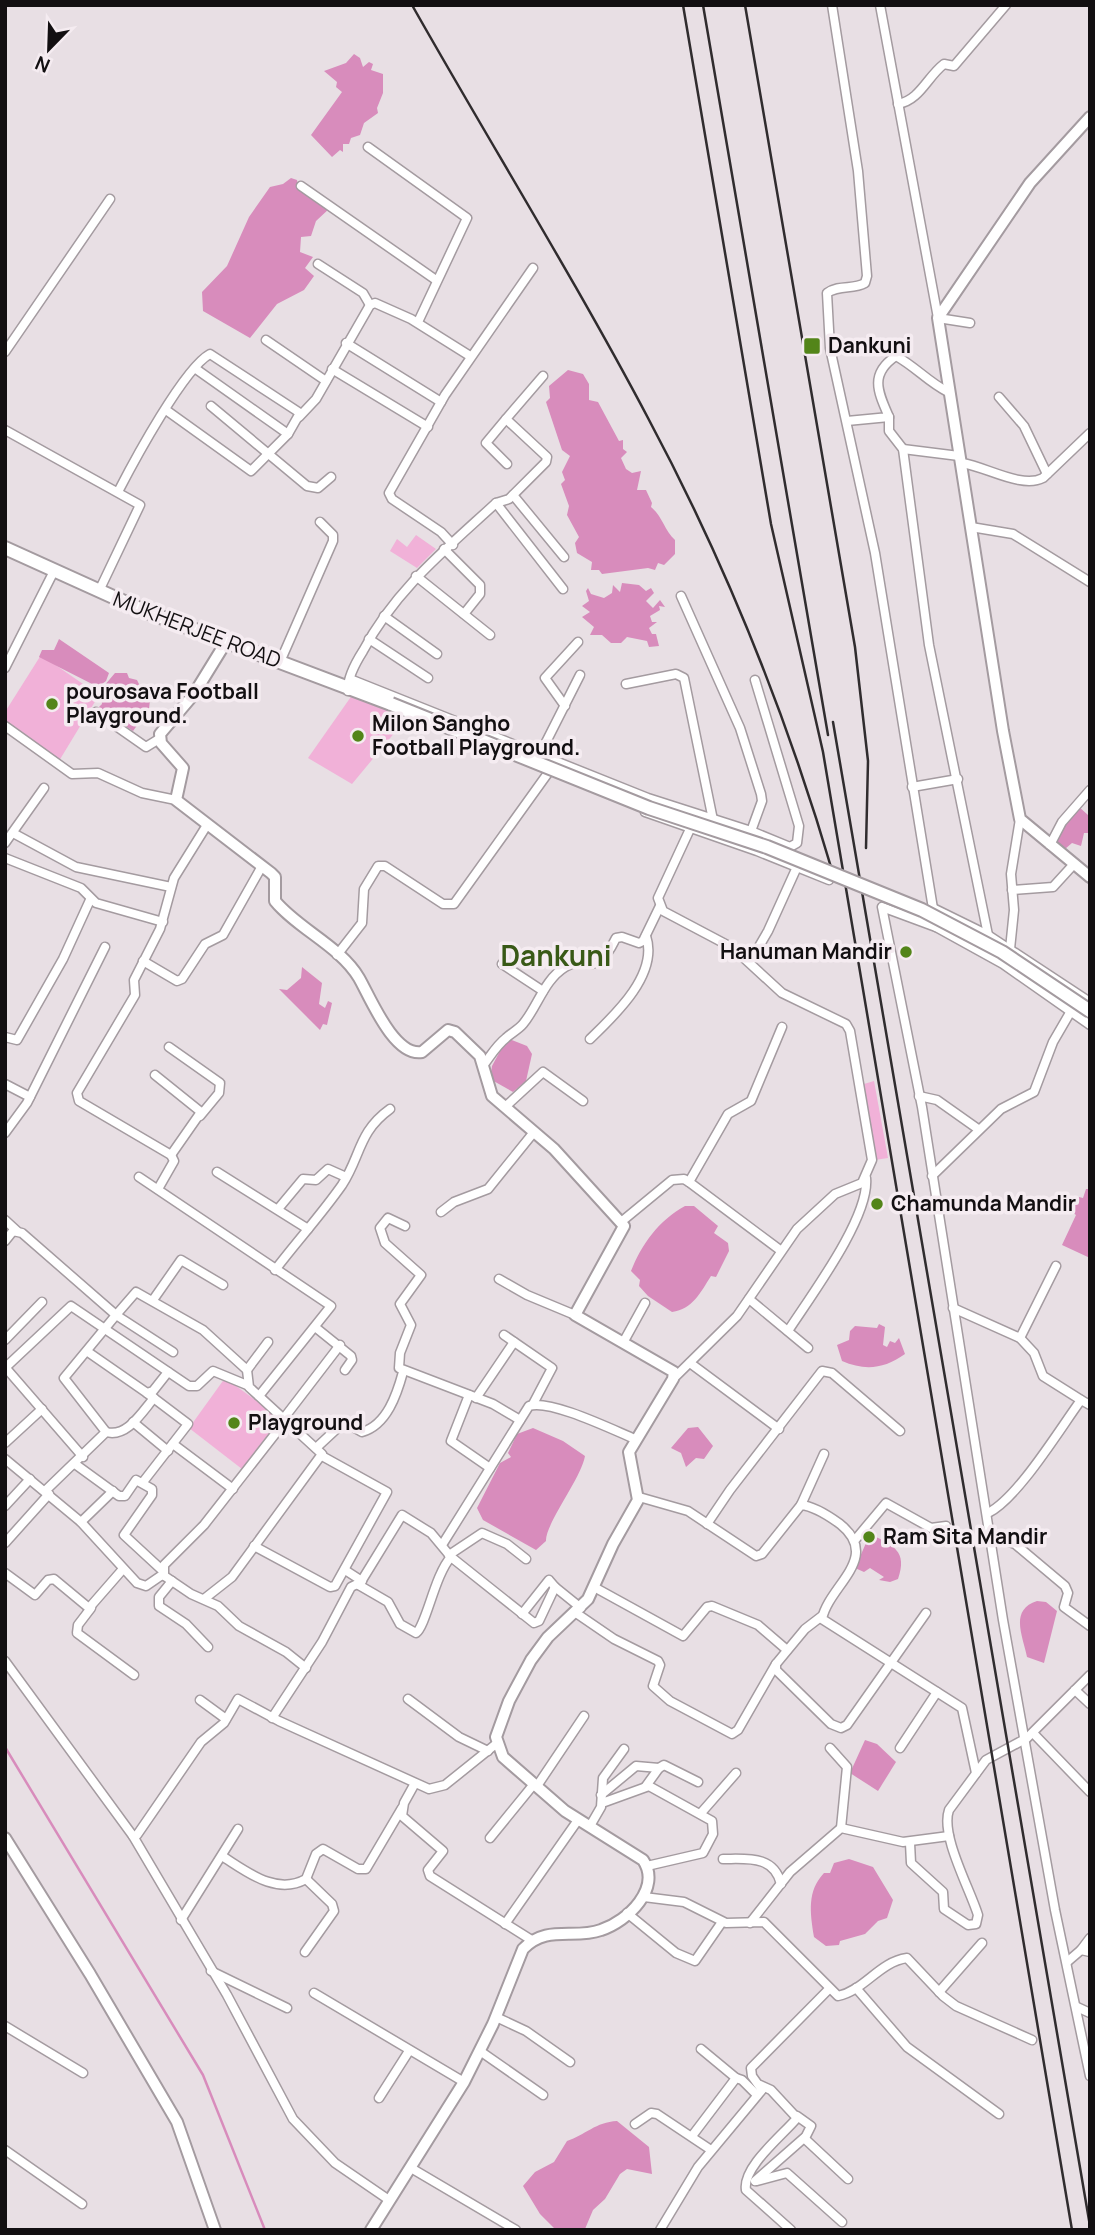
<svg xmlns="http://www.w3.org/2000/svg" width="1095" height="2235" font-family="Manrope,sans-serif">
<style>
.green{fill:#f1b1d8}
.water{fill:#d88cbc}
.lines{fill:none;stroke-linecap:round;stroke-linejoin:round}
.stream{stroke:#d88cbc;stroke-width:2.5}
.minor-casing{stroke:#a49ba0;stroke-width:11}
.tertiary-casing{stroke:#a49ba0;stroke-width:14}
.secondary-casing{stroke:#a49ba0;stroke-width:16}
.minor{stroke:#fff;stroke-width:8}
.tertiary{stroke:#fff;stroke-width:10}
.secondary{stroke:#fff;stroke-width:12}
.rail{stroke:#302c2e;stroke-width:2.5}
.secondary-bridge-casing{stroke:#a49ba0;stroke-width:16;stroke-linecap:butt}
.secondary-bridge{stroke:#fff;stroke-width:12}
.poi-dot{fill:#538519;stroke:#f5ecf1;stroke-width:2.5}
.labels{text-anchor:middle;stroke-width:7;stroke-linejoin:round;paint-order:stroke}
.poi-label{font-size:21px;font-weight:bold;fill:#120f11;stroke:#f5ecf1;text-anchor:start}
.street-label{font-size:21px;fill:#120f11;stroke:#f5ecf1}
.district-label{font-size:28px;font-weight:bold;fill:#395917;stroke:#f5ecf1}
</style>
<rect width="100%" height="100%" fill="#e8dfe4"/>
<g class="green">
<path d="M416,535l20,14 -19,19 -27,-17 7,-12 10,8z"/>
<path d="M41,655l58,40 -40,66 -54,-40v-9z"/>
<path d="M355,691l55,23 -58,70 -44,-26z"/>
<path d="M874,1081l14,77 -13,2 -11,-76z"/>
<path d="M225,1378l55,40 -38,51 -53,-41z"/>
</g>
<g class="water">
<path d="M354,54l6,4 3,9 6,-5 4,2 -2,6 12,4v19l-6,15 1,5 -14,10 -4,12 -9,3 -2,6h-6v8l-3,-2 -8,7 -21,-22 31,-43 -6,-5 1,-5 -13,-11 22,-8z"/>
<path d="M291,178l6,2 1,6 32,22 -14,13 -5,15 -10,1 -1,15 13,5 -8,11 9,8 -10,14 -27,14 -27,34 -47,-27 -1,-19 25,-26 22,-49 21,-30 13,-3z"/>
<path d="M568,370l15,4 6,10v16l9,2 21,39 4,-1v9l4,3 -6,6 5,11 6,4 9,-2 -4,19h9l6,13 -1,4c12,10 13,23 24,33v14l-11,11 -6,-2 -3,7 -7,-2 -46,6 -3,-4h-8l1,-8 -15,-9 -2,-10 4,-6 -12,-22 2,-9 -8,-22 4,-4 -3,-8 8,-16 -8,-6 -16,-48 4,-4 -1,-12z"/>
<path d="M622,583l17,2 7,6 5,-3 3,5 -8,8 7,7 7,-8 5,7 -6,-1 1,4 -10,6 2,6h5l-8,6 3,6h4l3,12 -10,1 -2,-6 -20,-4 -6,6h-10l-9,-8h-12l4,-8 -12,-10 8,-5 -8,-6 7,-5 -3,-10 2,-3 3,6 13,4 8,-5 1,-8 7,7z"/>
<path d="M59,639l50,34 -3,8 -8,6 -59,-30 3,-7h12z"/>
<path d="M115,673h12l2,5 8,2 3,6 11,5 -2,18 -16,22 -35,-23 4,-4 -1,-9 3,-1v-8z"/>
<path d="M1078,806l10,9 2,18h-6l-3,13 -9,-3 -7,6 -10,-10z"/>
<path d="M302,967l20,16 -3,21 6,4 3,-7 4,2 -5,22 -4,-1 -3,6 -41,-41 8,1 14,-12z"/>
<path d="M507,1038l20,8 5,8 -6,27 -13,11 -23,-13 2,-13z"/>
<path d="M1086,1189h4v69l-28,-13 14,-30 -8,-6 11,-12 4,1z"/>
<path d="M685,1206h9l24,20 -4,7 14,10 1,8 -13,26 -5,-1c-11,17 -18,33 -39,36l-24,-16 -9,-10 1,-6 -9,-9c10,-26 28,-51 54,-65z"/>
<path d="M879,1324l6,3 -2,18 4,2 3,-6 5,2 4,-5 6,16c-21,15 -40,17 -63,7l-5,-16 12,-5 1,-9 5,-5 22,2z"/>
<path d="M698,1427l15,19 -9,13 -8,-1 -10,9 -5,-14 -10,-5 17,-20z"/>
<path d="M533,1428l30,13 22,15c-4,23 -40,68 -39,85l-10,9 -53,-30 -6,-12 23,-45 11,-6 -3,-4 9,-19z"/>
<path d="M870,1534c23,11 38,17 28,45l-8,3 -11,-2 5,-3 -14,-9 -6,4 -9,-4z"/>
<path d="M1037,1601l9,1 11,9 -13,52 -17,-6c-4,-21 -18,-47 10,-56z"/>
<path d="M865,1740l12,4 19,18 -18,29 -28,-18z"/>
<path d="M849,1859l24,8 20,33 -6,18 -9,3 -13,13 -25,7 -1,4 -13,1 -12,-9c-4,-25 -7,-46 10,-64h6l4,-10z"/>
<path d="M617,2121l32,26 3,27 -25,-5 -7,5 -15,25 -12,11 -8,19h-30l-15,-15 -17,-28 12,-14 19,-10 13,-21c18,-6 29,-19 50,-20z"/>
</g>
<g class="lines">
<path class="stream" d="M5,1747l198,328 62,155"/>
<defs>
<g id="minor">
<path d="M832,5l26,166 9,105 -2,7c-12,7 -25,1 -38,10l3,55 45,205 61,374 67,37 87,61"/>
<path d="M880,5l58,313 32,5"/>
<path d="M898,104c22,-4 29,-27 46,-40l10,2 52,-61"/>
<path d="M368,147l99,71 -49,104"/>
<path d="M301,186l135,94"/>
<path d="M318,264l45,29 7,12"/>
<path d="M266,340l60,41"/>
<path d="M346,343l95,59"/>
<path d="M5,352l105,-153"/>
<path d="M196,369l92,65"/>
<path d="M332,369l96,58"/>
<path d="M999,397l25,29 23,48"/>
<path d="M211,406l96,80 11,2 13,-11"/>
<path d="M299,417l17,-18 54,-94 5,-2 36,16 59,37"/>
<path d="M889,417v14l14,18 26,196 59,290"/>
<path d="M506,419l-20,24 21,21"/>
<path d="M847,421l42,-4c-11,-25 -20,-43 7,-61 20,11 32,26 52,36"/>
<path d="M5,430l135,75 -41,86"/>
<path d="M903,449l56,7"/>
<path d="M962,463c25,4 60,26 81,15l47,-45"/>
<path d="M119,490c15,-29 65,-122 91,-136l90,59 -12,21 -37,37 -85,-61"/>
<path d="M513,495l51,62"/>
<path d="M496,503l67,86"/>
<path d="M971,527l42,7 77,48"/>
<path d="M453,545l-12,-13 -49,-33 -3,-6 56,-98 88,-127"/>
<path d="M444,549l36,36v9l-16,20"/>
<path d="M416,576l74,59"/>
<path d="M681,596l59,132 21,66 1,7 -12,33"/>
<path d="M384,616l53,38"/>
<path d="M369,639l59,39"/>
<path d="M280,662l53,-121v-6l-13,-13"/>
<path d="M5,668l49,-97"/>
<path d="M350,679l298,119 103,33 39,16 7,-4 2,-17 -44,-146"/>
<path d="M626,684l50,-10 8,4 29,142"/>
<path d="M348,691c-1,-13 8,-29 15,-40 32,-61 83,-102 133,-148l13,-4 37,-37 1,-5 -41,-38 37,-43"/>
<path d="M565,706l-20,-28 33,-36"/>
<path d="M96,712l50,35 13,-8"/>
<path d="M5,726l67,48 26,-1 44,20 34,7"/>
<path d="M540,754l40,-79"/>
<path d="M912,787l46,-8"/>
<path d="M645,812l112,39 72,29"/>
<path d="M13,833l63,34 95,20"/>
<path d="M5,843l39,-55"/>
<path d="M1050,845l12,-23 28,-32"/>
<path d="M5,858l76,30 15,15 67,19"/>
<path d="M1012,890l41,-3 21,-23"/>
<path d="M933,908l55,27 102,67"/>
<path d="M936,927l-54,-20 40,200 81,513 52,290 35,166"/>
<path d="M1010,949l4,-39 -3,-36 9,-55"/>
<path d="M337,955l25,-32 2,-34 14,-23h7l58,38h11l94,-131"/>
<path d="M143,961l34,20 5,-2 23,-35 18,-9 39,-69"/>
<path d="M750,962l18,-31 29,-64"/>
<path d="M502,964l41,27"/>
<path d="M5,1037l12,3 46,-81 27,-59"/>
<path d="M590,1039c25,-24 69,-65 56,-103"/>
<path d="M169,1047l51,36 -1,10 -19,23"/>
<path d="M485,1063c6,-8 12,-18 21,-25 5,-5 12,-8 17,-14 15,-18 21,-44 42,-57 24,-15 29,16 51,-29l6,-1 17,6 4,-2 17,-35"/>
<path d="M155,1075l46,37 -30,43"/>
<path d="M5,1084l25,13"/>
<path d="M919,1096l18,4 41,29"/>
<path d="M505,1107l38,-35 40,29"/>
<path d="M5,1133l22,-30 78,-156"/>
<path d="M217,1172l91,57"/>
<path d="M932,1176l69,-67 33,-17 19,-50 18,-31"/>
<path d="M139,1177l192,129 -72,90"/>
<path d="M158,1189l16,-28 -3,-6 -92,-54 -2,-8 58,-98 -1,-15 26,-51 14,-51 33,-53"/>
<path d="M278,1209l25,-30 13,1 12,-11 18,8"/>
<path d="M441,1212l13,-10 34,-13 46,-57"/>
<path d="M5,1220l12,11"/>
<path d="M621,1222l51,-42 12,-1 5,3"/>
<path d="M405,1226l-17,-8 -8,10 5,15 36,32 -21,29 11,21 -11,28 -1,15 94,36 27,16"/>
<path d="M5,1241l8,-10 9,2 94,82 -52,63 42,54 -61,59"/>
<path d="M780,1250l-91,-68 39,-68 23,-13 31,-74"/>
<path d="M275,1270c22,-29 46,-55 67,-85 19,-29 16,-53 48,-76"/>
<path d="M499,1279l28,16 48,20"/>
<path d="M749,1299l59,49"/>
<path d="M153,1300l28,-40 42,25"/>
<path d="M953,1308l67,30 14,15 9,23 38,24"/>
<path d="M315,1327l36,29 1,4 -7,10"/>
<path d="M788,1331c22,-34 82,-114 78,-153"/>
<path d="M504,1335l48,33 -19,36"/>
<path d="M1020,1338l36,-72"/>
<path d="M5,1340l37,-38"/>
<path d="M624,1341l21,-38"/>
<path d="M88,1352l59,41 6,-2 15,-19"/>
<path d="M173,1352l-57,-37 20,-23 67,38 44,40 2,17 73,67 -90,123 -28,22"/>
<path d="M690,1363l89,66"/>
<path d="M5,1367l78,90"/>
<path d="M6,1367l65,-61 118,80h8l16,-15 34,14"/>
<path d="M247,1370l21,-28"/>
<path d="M673,1379l64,-63 60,-87 38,-35 27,-11 10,-23 -22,-129 -4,-7 -64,-31 -49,-45 -70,-37 -5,-13 32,-69"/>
<path d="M469,1395l-18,46 39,27"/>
<path d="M476,1398l38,-56"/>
<path d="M284,1418l56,-73"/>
<path d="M133,1422l35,29"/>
<path d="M106,1432c21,6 36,-20 48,-34"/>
<path d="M5,1443l37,-34"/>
<path d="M173,1444l60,45"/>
<path d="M316,1448l28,-26 18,10c25,-7 35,-38 41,-60"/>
<path d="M5,1459l76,63 56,61 9,3 16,-11 4,2 25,17 27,12 21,20 47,26 20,16"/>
<path d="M75,1464l44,32h6l11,-16 16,9v6l-28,40 39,36"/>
<path d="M143,1482l45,-58 -41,-31"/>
<path d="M639,1497l49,14 68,45 6,-2 39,-49c12,1 28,11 39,19 42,34 -11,61 -18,95l140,89 14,65"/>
<path d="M801,1505l23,-51"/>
<path d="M5,1506l25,-27"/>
<path d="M988,1513c30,-15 71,-83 93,-113l9,5"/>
<path d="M81,1522l32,-31"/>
<path d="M707,1524l23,-34 92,-119 10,2 68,58"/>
<path d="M991,1535l24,9 50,42 3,7 -4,14 26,19"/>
<path d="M855,1540l31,-37 45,25 15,-2"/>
<path d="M5,1543l44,-49"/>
<path d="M442,1545l87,-139c21,-7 84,24 106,33"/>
<path d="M254,1546l76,41 5,-1 52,-94 -65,-36"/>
<path d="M449,1555l33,-22 25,11 19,15"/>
<path d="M345,1570l17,11"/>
<path d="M5,1573l30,22 13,-15 6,-1 35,29 34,-39"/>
<path d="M164,1575v-10l40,-40 82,-105"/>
<path d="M172,1581l-13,16v9l27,18 22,23"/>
<path d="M359,1585l43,-70 29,18 20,24"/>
<path d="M594,1587l89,49 24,-29 5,-1 46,19 29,25"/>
<path d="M91,1608l-13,17 -1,8 57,42"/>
<path d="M576,1613l38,26 44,22 2,4 -7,21 17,15 62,33 6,-4 38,-66"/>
<path d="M522,1614l27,-34 6,7"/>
<path d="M822,1616l-17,13 -29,35v6l55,54 10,4 6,-3 79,-112"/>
<path d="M5,1661l128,175 4,-1 64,-93 23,-19 14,-24 41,22 150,68 16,-4 51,-41"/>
<path d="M1075,1690l15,14"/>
<path d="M408,1699l51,38 29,14"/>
<path d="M200,1700l26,19"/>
<path d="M272,1718l50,-76 29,-55 6,-3 31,18 12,22 16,9c10,-7 19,-59 35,-76l83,66 5,-2 16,-34 26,21"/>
<path d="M1033,1733l57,59"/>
<path d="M830,1748l17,19 -6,61"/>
<path d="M900,1748l37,-56"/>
<path d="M414,1785l-10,18 -2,13 41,35 -15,19 2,6 103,65"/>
<path d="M537,1786l47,-70"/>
<path d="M646,1786l13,-18 5,-3 34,17"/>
<path d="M601,1795l35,-29 23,2"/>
<path d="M602,1803l47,-17 63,35 1,13 -10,19 -56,13"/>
<path d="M701,1813l35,-40"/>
<path d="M590,1826l11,-19 2,-29 21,-29"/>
<path d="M133,1836l94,159 66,124 42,44 54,37"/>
<path d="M490,1838l44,-54"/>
<path d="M910,1843l1,20 32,29 1,17 24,16 8,-1 2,-9c-8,-26 -38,-80 -29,-105l37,-50 41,-22 63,-63"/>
<path d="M222,1856c24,15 54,40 84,23l10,-25 7,-5 35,20h8l36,-61"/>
<path d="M723,1859c24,0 51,-4 58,25"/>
<path d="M644,1897l40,5 42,21 38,-1 74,74c27,-6 41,-34 69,-38l36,38 13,10 76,34"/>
<path d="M627,1913l49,40 19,8 27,-39"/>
<path d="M181,1920l57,-91"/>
<path d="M750,1923l40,-51 51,-44 62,14 46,-6"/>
<path d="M505,1924l73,-104"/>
<path d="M1081,1950l9,-12"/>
<path d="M305,1952l29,-41 -2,-7 -26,-25"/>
<path d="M1067,1962l14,-12 9,2"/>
<path d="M211,1971l76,37"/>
<path d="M856,1988l51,59 92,67"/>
<path d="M939,1992l43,-49"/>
<path d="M314,1993l150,89"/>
<path d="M1077,2007l13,6"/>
<path d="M496,2017l30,14 44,31"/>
<path d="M5,2026l78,47"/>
<path d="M701,2049l35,29"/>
<path d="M480,2051l63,44"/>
<path d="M760,2085l11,5 26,28c-14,17 -55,49 -51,72l45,40"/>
<path d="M379,2098l30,-47"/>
<path d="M797,2116l14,10 -6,12"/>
<path d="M635,2124l16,-11 6,1 54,36"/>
<path d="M692,2136l44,-58 6,2 15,15"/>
<path d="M5,2150l77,54"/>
<path d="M411,2168l105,62"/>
<path d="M755,2181l49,-43 44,41"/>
<path d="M757,2181l30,-8 55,49"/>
<path d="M660,2230l38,-63 64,-77 -10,-14 -1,-8 78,-79"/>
</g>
<g id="tertiary">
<path d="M1090,117l-60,66 -92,135 65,413 17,88 70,58"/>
<path d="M226,642l-32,52 -34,40 1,9 22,25 -7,32 95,73 4,4v24c23,28 65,45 84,77 11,19 35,79 63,74l26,-22 7,2 25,24 12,40 62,53 70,77 -49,89 99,57 -1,7 -44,73 9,48 -25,44 -25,55 -40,38 -17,23 -22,41 -13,36 7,20 62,54 78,49c19,28 -15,61 -42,70 -27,10 -54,-6 -78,19l-30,75 -29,58 -93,148"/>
<path d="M5,1838l85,136 87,148 38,108"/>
</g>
<path id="secondary" d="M5,548l137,62 249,94"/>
</defs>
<use href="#minor" class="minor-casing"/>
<use href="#tertiary" class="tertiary-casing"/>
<use href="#secondary" class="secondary-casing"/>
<use href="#minor" class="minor"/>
<use href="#tertiary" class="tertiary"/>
<use href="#secondary" class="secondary"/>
<g class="rail">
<path d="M412,5c78,138 162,273 236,413 78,146 140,301 186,459"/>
<path d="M683,5l88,519 52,228 249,1478"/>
<path d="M703,5l125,730"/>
<path d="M745,5l110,642 13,114 -2,87"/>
<path d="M833,722l257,1504"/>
</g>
<defs>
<path id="secondary-bridge" d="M391,704l258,104 118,39 155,63 80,42 88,59"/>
</defs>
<use href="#secondary-bridge" class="secondary-bridge-casing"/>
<use href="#secondary-bridge" class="secondary-bridge"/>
</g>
<g class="poi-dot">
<rect x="803" y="337" width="18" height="18" rx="3.5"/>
<circle cx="52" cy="704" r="7"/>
<circle cx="358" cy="736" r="7"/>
<circle cx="906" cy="952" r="7"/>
<circle cx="877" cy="1204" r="7"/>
<circle cx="234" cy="1423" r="7"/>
<circle cx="869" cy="1537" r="7"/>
</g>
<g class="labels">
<g class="poi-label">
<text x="828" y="353">Dankuni</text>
<text x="66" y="699">pourosava Football<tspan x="66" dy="24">Playground.</tspan></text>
<text x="372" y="731">Milon Sangho<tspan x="372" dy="24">Football Playground.</tspan></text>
<text x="892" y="959" text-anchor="end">Hanuman Mandir</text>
<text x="891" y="1211">Chamunda Mandir</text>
<text x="248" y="1430">Playground</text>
<text x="883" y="1544">Ram Sita Mandir</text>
</g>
<g class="street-label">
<text transform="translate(197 630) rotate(21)" y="7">MUKHERJEE ROAD</text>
</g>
<g class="district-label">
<text x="556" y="966">Dankuni</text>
</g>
</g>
<rect width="1095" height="2235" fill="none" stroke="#120f11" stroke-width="14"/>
<g transform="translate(49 49) rotate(203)" stroke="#f5ecf1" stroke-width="5" paint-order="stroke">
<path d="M0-5L12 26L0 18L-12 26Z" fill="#120f11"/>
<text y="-10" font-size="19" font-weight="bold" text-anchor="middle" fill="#120f11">N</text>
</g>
</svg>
